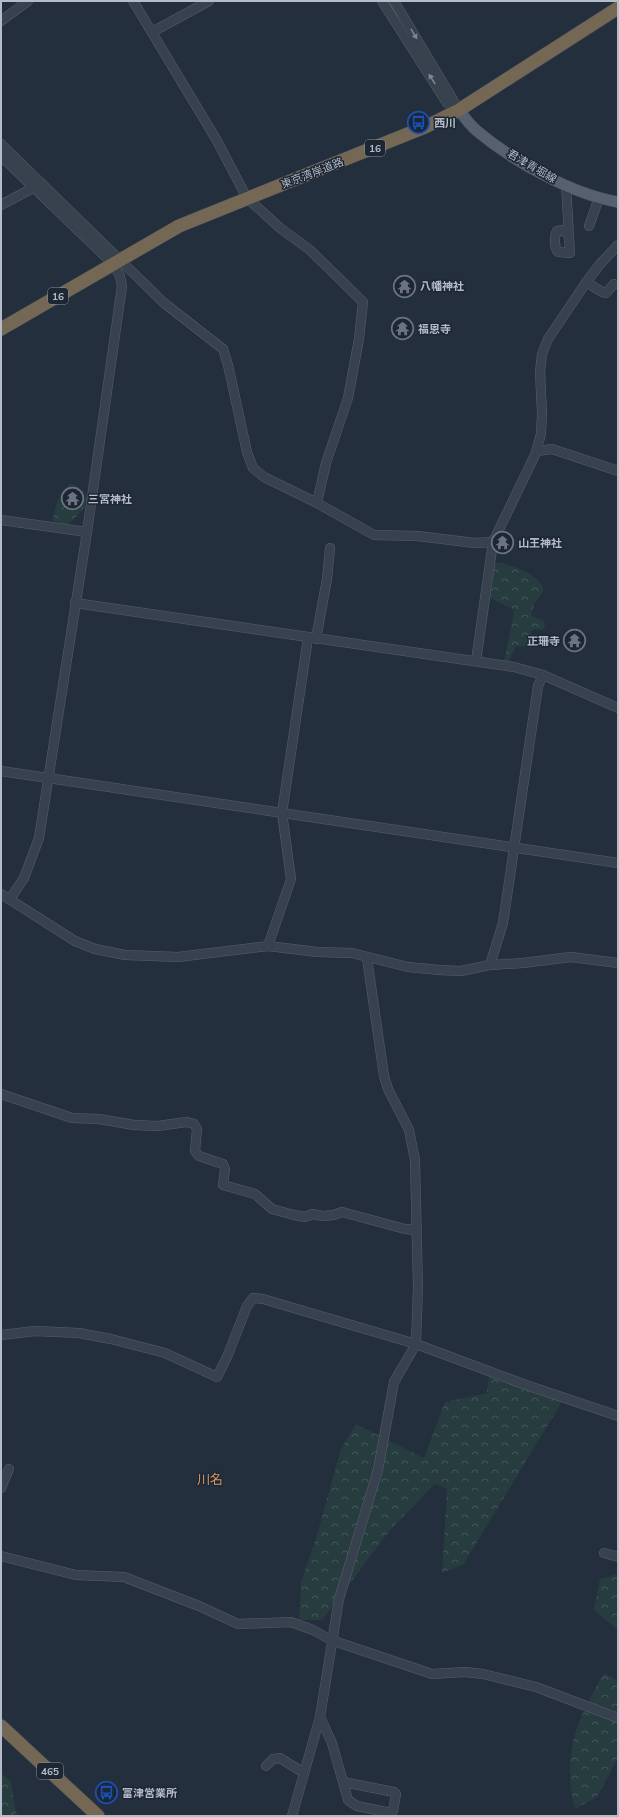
<svg xmlns="http://www.w3.org/2000/svg" width="619" height="1817" font-family="Mulish,'Noto Sans JP',sans-serif">
<style>
.forest{fill:url(#forest-crowns)}
.lines{fill:none;stroke-linecap:round;stroke-linejoin:round}
.minor-casing{stroke:#565f6c;stroke-width:10}
.major-casing{stroke:#414a57;stroke-width:12}
.highway-casing{stroke:#434c59;stroke-width:14}
.minor{stroke:#38414e;stroke-width:9}
.major{stroke:#56606e;stroke-width:11}
.highway{stroke:#746855;stroke-width:13}
.oneway{fill:#7c8592}
.labels{text-anchor:middle;stroke-width:3;stroke-linejoin:round;paint-order:stroke}
.shield{fill:#1d2633;stroke:#878f9c;stroke-width:1}
.shield-label{font-size:10px;font-weight:bold;fill:#b4bcc9}
.poi-label{font-size:11px;font-weight:bold;fill:#b4bcc9;stroke:#1d2633;text-anchor:start}
.street-label{font-size:11px;fill:#b4bcc9;stroke:#1d2633}
.quarter-label{font-size:13px;fill:#d59563;stroke:#1d2633}
</style>
<defs>
<pattern id="forest-crowns" width="20" height="18" patternUnits="userSpaceOnUse"><rect width="20" height="18" fill="#263c3f"/><path d="M2 6a3 3 0 1 1 6 0M12 15a3 3 0 1 1 6 0" fill="none" stroke="#435659"/></pattern>
</defs>
<rect width="100%" height="100%" fill="#242f3e"/>
<g class="forest">
<path d="M70,484l7,2 10,9c1,13 -12,24 -22,31l-5,-1 -7,-5c2,-15 6,-27 17,-36z"/>
<path d="M491,561c19,4 42,9 52,26v5l-9,12 -3,12 12,4 2,6 -2,4 -8,-1 -4,2c-1,12 -2,17 -15,15l-8,17 -4,-1 10,-50 -1,-3 -25,-12z"/>
<path d="M489,1373l74,27 -100,165 -21,8 5,-84 -12,-5 -44,45 -69,91h-23l2,-38 16,-47 24,-86 15,-25 68,34 21,-56 42,-9z"/>
<path d="M614,1575h4v55l-24,-20 6,-31z"/>
<path d="M604,1673l14,8v77l-21,39 -22,12c-5,-19 -7,-42 -3,-62 4,-24 20,-53 32,-74z"/>
<path d="M1,1773l10,9 5,31 3,3h-18z"/>
</g>
<g class="lines">
<defs>
<g id="minor">
<path d="M133,1l83,138 31,59 33,30 30,22 53,52 -4,37 -11,59 -22,65 -9,40"/>
<path d="M382,1l65,102 12,7 -65,-109"/>
<path d="M1,21l27,-20"/>
<path d="M152,32l57,-31"/>
<path d="M1,144l163,159 59,46 5,16 19,87 6,16 11,9 53,26 57,32 43,1 58,7 18,-1"/>
<path d="M1,156l112,108 7,12 2,10 -35,246 -48,306 -15,40 -14,21"/>
<path d="M566,185l4,68 -12,-1c-4,-5 -4,-16 -1,-21l4,-1 8,4"/>
<path d="M1,205l32,-17"/>
<path d="M589,226l10,-28"/>
<path d="M586,282l16,10 4,1 8,-9"/>
<path d="M537,451l15,-2 66,22"/>
<path d="M1,520l86,12"/>
<path d="M75,603l439,64 29,8 75,33"/>
<path d="M316,639l11,-60 3,-31"/>
<path d="M476,661l17,-119 42,-87 6,-21 1,-20 -2,-42 2,-18 6,-15 37,-55 15,-20 18,-19"/>
<path d="M1,771l617,92"/>
<path d="M1,894l74,47 20,8 30,6 53,2 90,-11 49,6 35,1 56,14 31,3 22,1 29,-6 33,-2 48,-6 47,6"/>
<path d="M268,946l23,-67 -9,-66 26,-175"/>
<path d="M490,965l13,-42 35,-237 5,-11"/>
<path d="M1,1094l71,24 27,1 35,6 23,1 30,-4 7,2 3,5 -2,22 4,5 24,8 2,5 -2,16 32,9 17,15 22,6 11,2 8,-3 10,2 11,-1 8,-3 63,17 11,1"/>
<path d="M1,1335l34,-4 44,2 32,6 54,14 52,24 10,-20 20,-51 6,-8 10,1 153,45 110,41 92,31"/>
<path d="M1,1488l8,-19"/>
<path d="M604,1553l14,4"/>
<path d="M1,1556l75,19 48,2 75,29 39,18 53,-2 22,8 18,10 101,34 33,-2 18,2 53,13 82,31"/>
<path d="M320,1717l12,26 16,57 9,6 34,7 2,-2 3,-17 -2,-2 -51,-10"/>
<path d="M266,1766l7,-7 7,-1 24,15"/>
<path d="M292,1816l28,-99 19,-118 39,-129 16,-88 22,-38 2,-57 -3,-127 -6,-30 -21,-41 -4,-13 -17,-118"/>
</g>
<path id="major" d="M459,110c5,7 11,15 18,21 36,30 94,63 141,71"/>
<g id="highway">
<path d="M1,329l178,-103 246,-99 34,-17 159,-102"/>
<path d="M1,1726l97,90"/>
</g>
</defs>
<use href="#minor" class="minor-casing"/>
<use href="#major" class="major-casing"/>
<use href="#highway" class="highway-casing"/>
<use href="#minor" class="minor"/>
<use href="#major" class="major"/>
<use href="#highway" class="highway"/>
</g>
<defs><path id="oneway-solid" d="M-6-.8H1V-3.2L6.5 0L1 3.2V.8H-6Z"/></defs>
<g class="oneway">
<use href="#oneway-solid" transform="translate(414 34) rotate(59)"/>
<use href="#oneway-solid" transform="translate(432 79) rotate(-122)"/>
</g>
<defs>
<symbol id="bus-ring" viewBox="-11 -11 22 22"><circle r="9.5" fill="#1d2633" stroke="#1a4fb4" stroke-width="1.5"/><path d="M-5-6H5V4H4V6H2V4H-2V6H-4V4H-5ZM-3.5-4V0h7V-4ZM-3.5 1.2v1.5H-2V1.2ZM2 1.2v1.5H3.5V1.2Z" fill="#1a4fb4"/></symbol>
<symbol id="temple-ring" viewBox="-11 -11 22 22"><circle r="9.5" fill="#1d2633" stroke="#6b7280" stroke-width="1.5"/><path d="M0-6L5-2H3V0L6.5 2.5H4V6H1.5V3h-3V6H-4V2.5H-6.5L-3 0V-2H-5Z" fill="#6b7280"/></symbol>
</defs>
<g fill-rule="evenodd">
<use href="#bus-ring" x="406" y="110" width="25" height="25"/>
<use href="#temple-ring" x="392" y="274" width="25" height="25"/>
<use href="#temple-ring" x="390" y="316" width="25" height="25"/>
<use href="#temple-ring" x="60" y="486" width="25" height="25"/>
<use href="#temple-ring" x="490" y="530" width="25" height="25"/>
<use href="#temple-ring" x="562" y="628" width="25" height="25"/>
<use href="#bus-ring" x="94" y="1780" width="25" height="25"/>
</g>
<g class="labels">
<g class="shield">
<rect x="365" y="140" width="20" height="16" rx="3"/>
<rect x="48" y="288" width="20" height="16" rx="3"/>
<rect x="37" y="1763" width="26" height="16" rx="3"/>
</g>
<g class="shield-label">
<text x="375" y="152">16</text>
<text x="58" y="300">16</text>
<text x="50" y="1775">465</text>
</g>
<g class="poi-label">
<text x="434" y="127">西川</text>
<text x="420" y="290">八幡神社</text>
<text x="418" y="333">福恩寺</text>
<text x="88" y="503">三宮神社</text>
<text x="518" y="547">山王神社</text>
<text x="560" y="645" text-anchor="end">正珊寺</text>
<text x="122" y="1797">富津営業所</text>
</g>
<g class="street-label">
<text transform="translate(532 166) rotate(30)" y="4">君津青堀線</text>
<text transform="translate(312 173) rotate(-21)" y="4">東京湾岸道路</text>
</g>
<g class="quarter-label">
<text x="210" y="1484">川名</text>
</g>
</g>
<rect width="619" height="1817" fill="none" stroke="#b4bcc9" stroke-width="4"/>
</svg>
